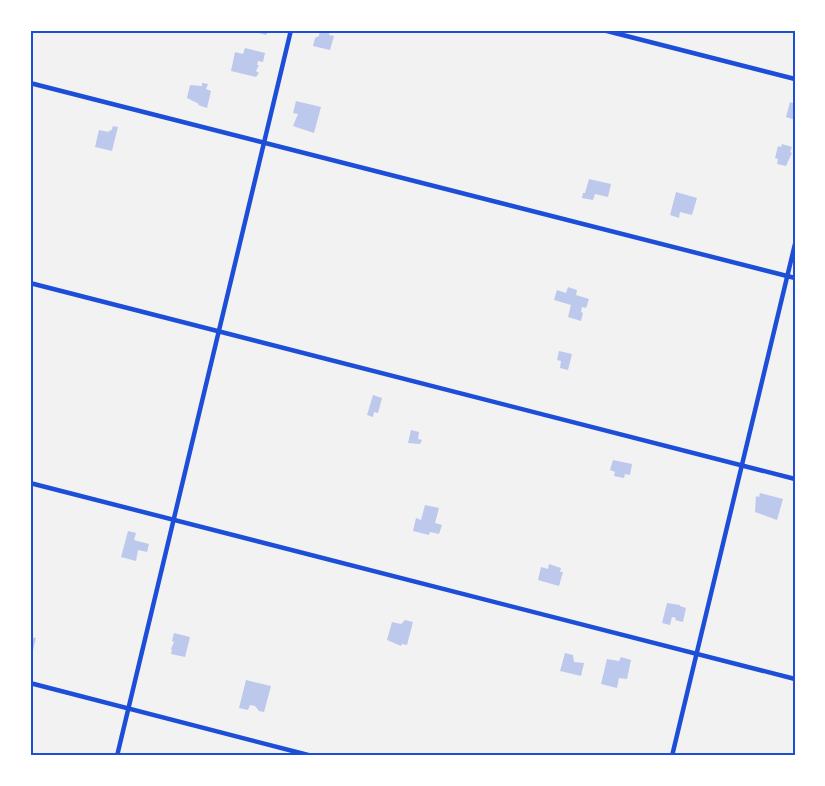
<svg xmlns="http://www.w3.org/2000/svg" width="825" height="786" font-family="'Asap Condensed',sans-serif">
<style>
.building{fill:#bdc9ec}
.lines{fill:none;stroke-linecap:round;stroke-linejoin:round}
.minor{stroke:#1d4ed8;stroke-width:4.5}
.neatline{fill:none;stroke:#1d4ed8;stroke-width:2}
</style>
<rect width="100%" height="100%" fill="#f2f2f2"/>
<g class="building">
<path d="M249,30h19l1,1 -3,4z"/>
<path d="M320,30h10l-1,5 5,1 -4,14 -17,-4 2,-8 4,-2z"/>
<path d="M245,48l20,5 -2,9 -5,-1 -1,4h2l-3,6 3,2 -3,4 -25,-6 4,-19 8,2z"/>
<path d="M202,83l6,1 -2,5 5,2 -4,17 -9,-3 1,-1 -12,-6 3,-13 12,1z"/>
<path d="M296,101l25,6 -7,26 -21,-7 5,-12 -5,-1z"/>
<path d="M790,102l5,2v16l-9,-3z"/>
<path d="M113,126l5,1 -6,24 -17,-4 4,-17 10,2v-2l2,1z"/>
<path d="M782,144l10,3 -2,5 2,1 -6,13 -9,-2 1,-5 -3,-1 3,-12 3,1z"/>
<path d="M589,179l22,5 -3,13 -13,-3 -2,6 -11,-2 1,-5h2z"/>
<path d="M676,192l21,6 -5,17 -12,-3 -1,6 -9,-3z"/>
<path d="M568,287l9,3 -1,5 13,4 -3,9 -4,-1 -1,5 2,1 -2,8 -13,-4 3,-12 -17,-5 3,-10 9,3z"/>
<path d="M559,351l13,3 -4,16 -8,-2 1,-7 -4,-1z"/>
<path d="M373,395l9,3 -4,15 -4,-1 -1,5 -6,-2z"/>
<path d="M411,430l8,2 -1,7 4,1 -2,4 -12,-1z"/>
<path d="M613,460l19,4 -2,11 -5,-1 -1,4 -10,-2 1,-4 -5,-2z"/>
<path d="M760,493l23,6 -6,21 -22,-8 1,-16 3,1z"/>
<path d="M425,505l14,3 -4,15 7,2 -3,9 -9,-2 -1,3 -16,-4 3,-13 5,2z"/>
<path d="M128,531l8,2 -2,7 15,4 -2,8 -9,-2 -2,11 -15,-4z"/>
<path d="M549,564l12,4 -1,4h3l-4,14 -21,-6 3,-13 7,2z"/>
<path d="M667,603l13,2v1l6,2 -3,14 -8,-2 1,-2 -4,-1 -2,8 -8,-2z"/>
<path d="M405,620l8,2 -6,23 -5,-1 -1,2 -14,-6 5,-18 9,2z"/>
<path d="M174,633l16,4 -5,20 -14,-3 1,-4 -1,-1 3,-7 -2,-1z"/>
<path d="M30,637l6,1 -3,12 -3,-1z"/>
<path d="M565,653l8,2 1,7 10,1 -3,13 -21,-5z"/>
<path d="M621,657l10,3 -4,19 -8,-1 -2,10 -16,-4 6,-25 12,2z"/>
<path d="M246,680l25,6 -7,26 -5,-1 -4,-5 -5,-1 -2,5 -9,-2z"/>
</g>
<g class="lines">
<g class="minor">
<path d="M603,30l192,49"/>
<path d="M30,83l765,195"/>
<path d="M30,283l765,196"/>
<path d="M30,483l765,196"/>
<path d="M30,683l282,73"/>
<path d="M117,756l174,-726"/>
<path d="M672,756l123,-512"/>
</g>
</g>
<rect width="825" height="786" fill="none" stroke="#ffffff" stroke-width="63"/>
<rect x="32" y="32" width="762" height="722" class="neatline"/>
</svg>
